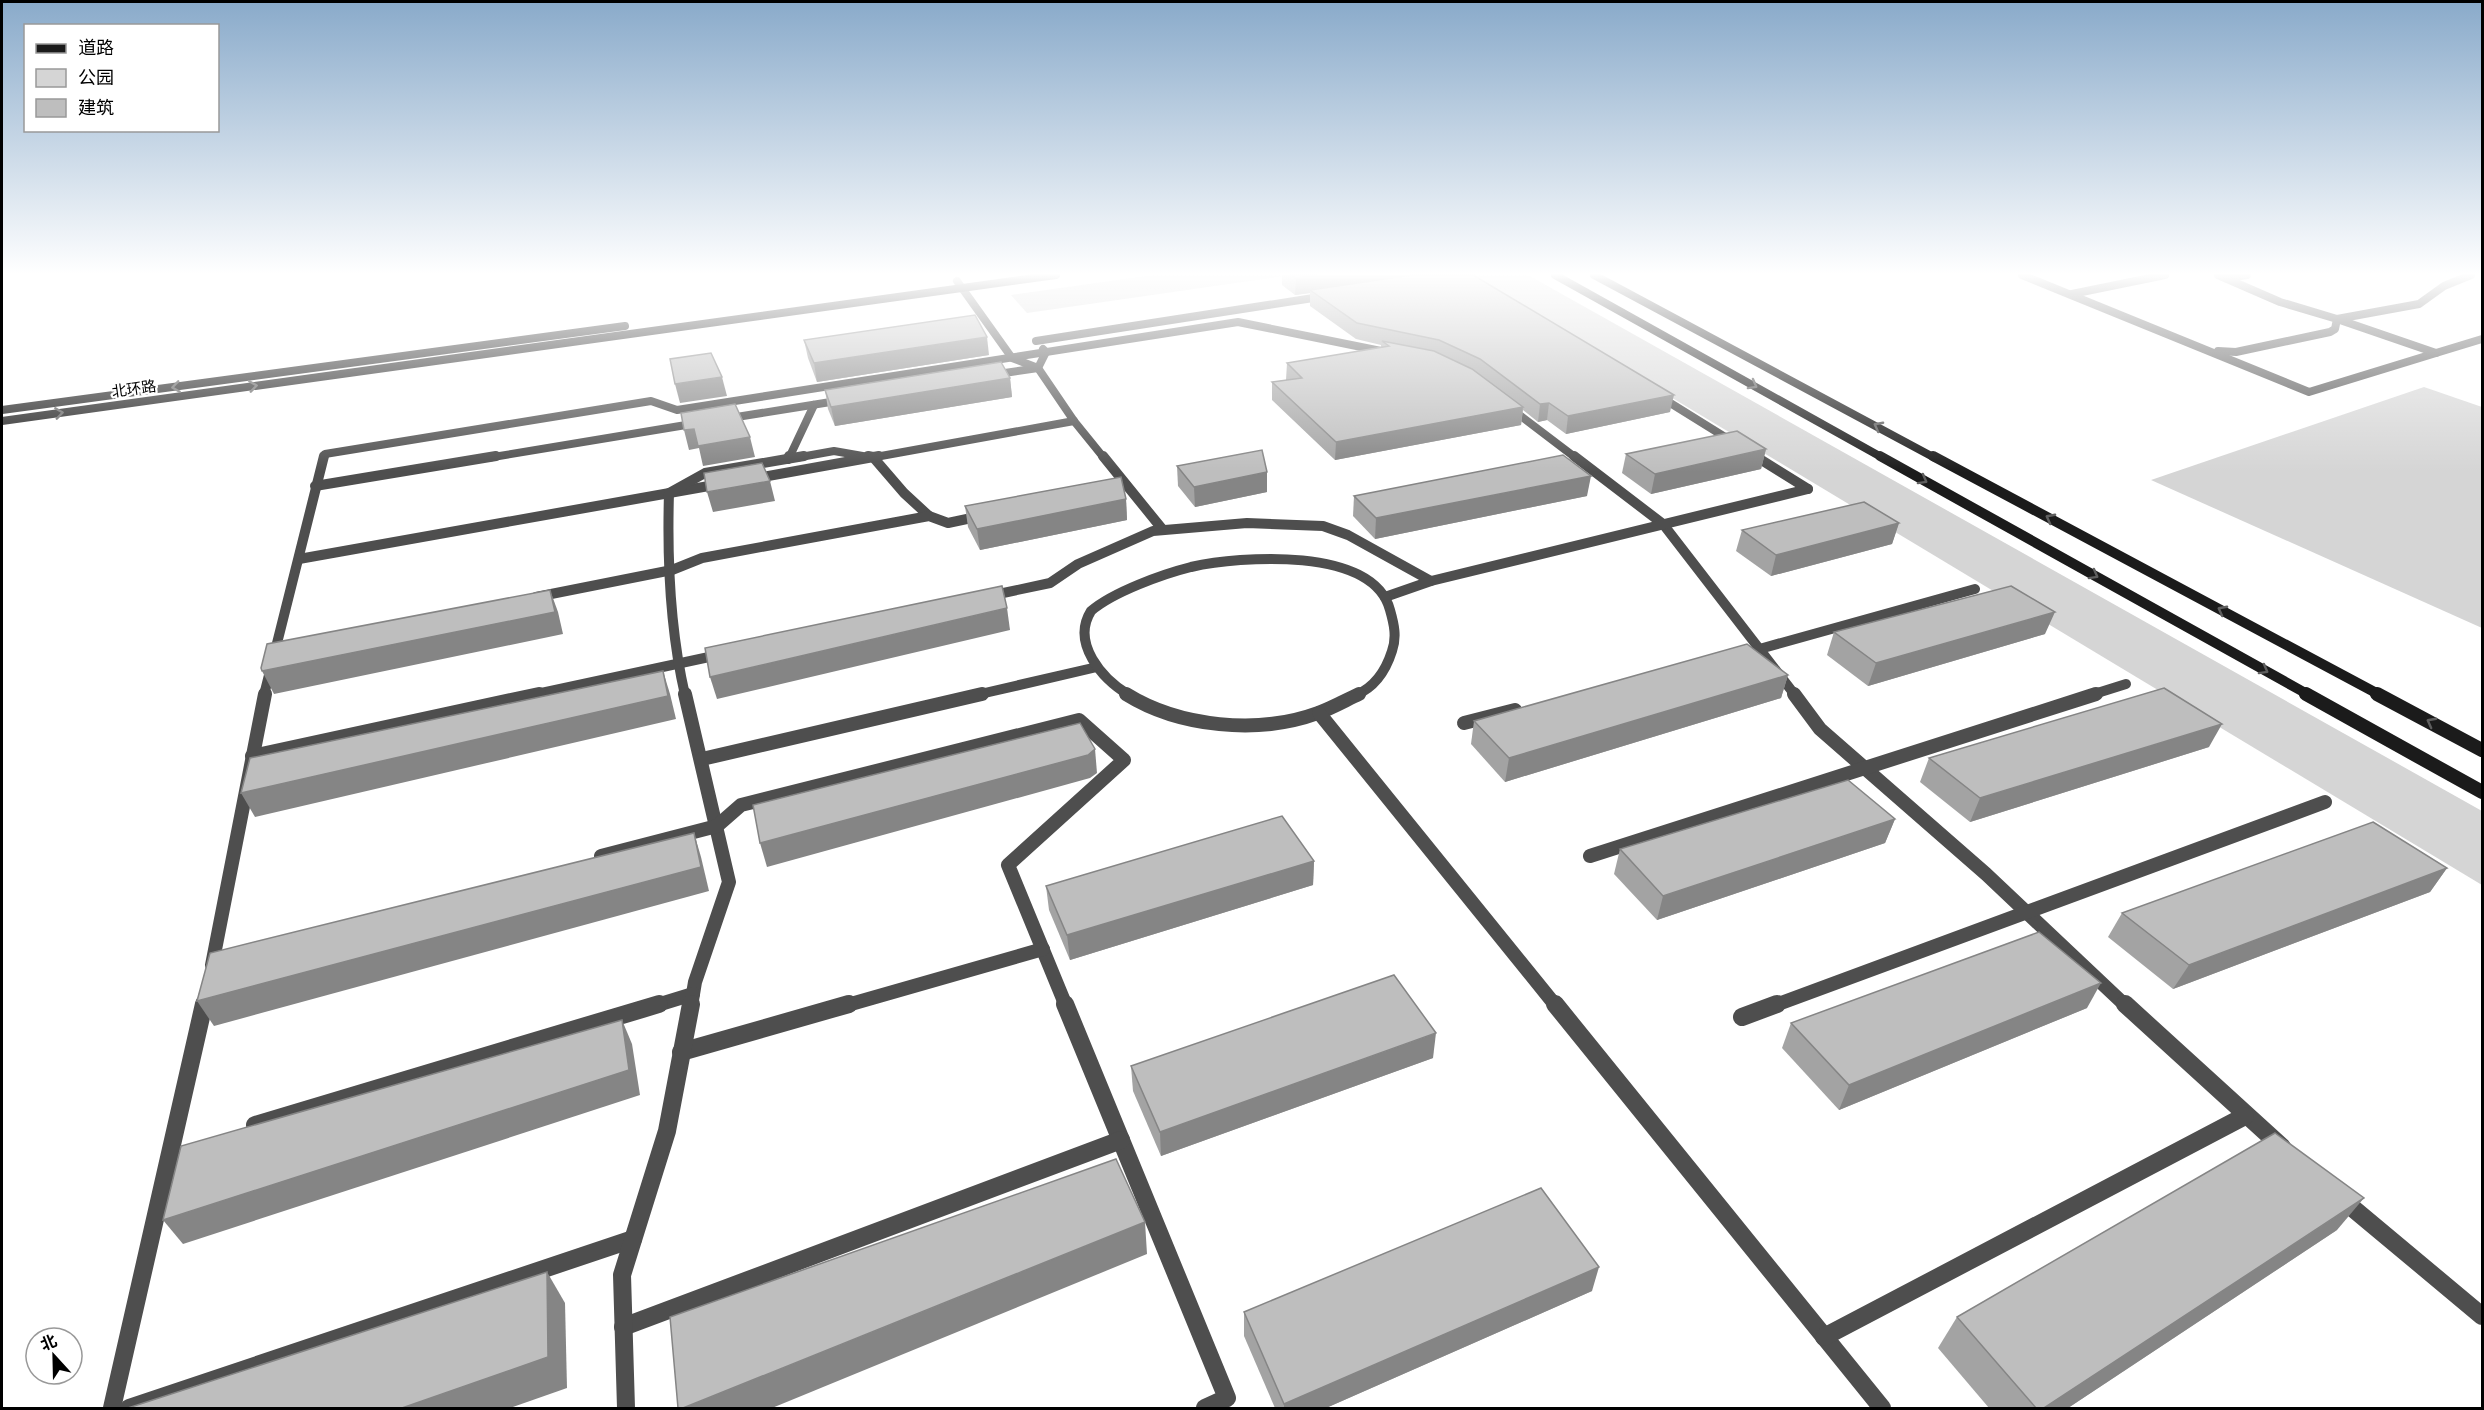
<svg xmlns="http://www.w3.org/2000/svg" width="2484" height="1410" font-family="'PT Sans Narrow','Noto Sans SC',sans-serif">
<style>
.green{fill:#d5d5d5}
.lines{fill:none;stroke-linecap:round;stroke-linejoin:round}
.street-far3{stroke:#4e4e4e;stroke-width:8}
.street-far2{stroke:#4e4e4e;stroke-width:10}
.street-far1{stroke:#4e4e4e;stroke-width:14}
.street{stroke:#4e4e4e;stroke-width:18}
.secondary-far2{stroke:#1b1b1b;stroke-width:8}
.secondary-far1{stroke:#1b1b1b;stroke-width:10}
.secondary{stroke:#1b1b1b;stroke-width:14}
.wall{fill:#a3a3a3}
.shaded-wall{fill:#858585}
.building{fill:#bebebe;stroke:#858585;stroke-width:1.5}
.oneway{stroke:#5f5f5f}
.labels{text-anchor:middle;stroke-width:4.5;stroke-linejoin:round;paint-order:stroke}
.far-street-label{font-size:15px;fill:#000;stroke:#fff}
</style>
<rect width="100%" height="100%" fill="#fff"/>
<g class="green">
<path d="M1153,275h138l-264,38 -16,-18z"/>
<path d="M1468,275h60l954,536v74z"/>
<path d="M2424,387l58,20v221l-331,-148z"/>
</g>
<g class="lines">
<g class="street-far3">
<path d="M2022,275l287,117 127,-39"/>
<path d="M2218,275l62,27 57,17 82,-15 25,-18 27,-11"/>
<path d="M2227,278l20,-3"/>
<path d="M957,281l55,77 26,10 36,53 30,37"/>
<path d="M2072,294l93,-19"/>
<path d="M1036,341l290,-45"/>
<path d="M2218,351l18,1 94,-20 5,-3 2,-10 99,34 46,-14"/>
<path d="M991,375l47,-7 8,-16 -3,-3"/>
<path d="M1659,396l74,46"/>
<path d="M1509,407l67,51"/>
<path d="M724,419l119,-19"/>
<path d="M1750,453l8,5"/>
<path d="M324,458l1,-4 326,-53 26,9 561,-88 148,30"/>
<path d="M487,458l211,-35"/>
<path d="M789,458l25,-53"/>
<path d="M795,458l39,-7 40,7"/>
<path d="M870,458l204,-37"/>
</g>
<g class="street-far2">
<path d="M868,456l5,1 31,36 25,23"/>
<path d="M1103,456l60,74"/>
<path d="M1574,456l89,68 132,171"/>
<path d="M1755,456l53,33"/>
<path d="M788,459l1,-3"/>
<path d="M752,479l127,-23"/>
<path d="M315,486l181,-30"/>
<path d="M1107,490l19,-5"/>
<path d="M299,559l421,-75"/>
<path d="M989,596l61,-13 28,-19 75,-33 94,-8 76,3 25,9 83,46"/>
<path d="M536,597l136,-27 30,-12 227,-42 19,7 33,-7"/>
<path d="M1385,597l46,-16 377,-92"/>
<path d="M1756,650l219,-61"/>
<path d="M264,695l60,-239"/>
<path d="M532,695l191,-41"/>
<path d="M685,695c-15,-65 -18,-136 -16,-202l36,-20 99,-17"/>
<path d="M976,695l121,-28"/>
<path d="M1129,695c-27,-16 -58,-52 -38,-84 22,-19 72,-37 100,-44 49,-11 182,-21 199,43 4,14 7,27 2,41 -6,19 -17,36 -36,44"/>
<path d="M2091,695l35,-11"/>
</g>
<g class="street-far1">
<path d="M685,694l44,188 -34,100 -4,24"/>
<path d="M1126,694c53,33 132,41 192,19 14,-5 28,-13 41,-19"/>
<path d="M1794,694l26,35 166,145 140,132"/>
<path d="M1319,713l237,293"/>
<path d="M1464,723l51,-13"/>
<path d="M252,756l287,-62"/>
<path d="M702,759l280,-65"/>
<path d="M601,856l116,-30 24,-21 338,-85 45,40 -116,105 58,141"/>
<path d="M1590,856l506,-162"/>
<path d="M212,965l53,-271"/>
<path d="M203,1006l3,-12"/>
<path d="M654,1006l39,-12"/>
<path d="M844,1006l199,-57"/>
<path d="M1773,1006l552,-204"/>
</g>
<g class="street">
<path d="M1065,1004l162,394 -22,10"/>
<path d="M1555,1004l327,404"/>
<path d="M2125,1004l157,143"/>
<path d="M1742,1017l35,-13"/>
<path d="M681,1052l168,-48"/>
<path d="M255,1125l404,-121"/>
<path d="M2343,1200l139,116"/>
<path d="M623,1327l498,-187"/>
<path d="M1824,1337l421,-221"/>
<path d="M112,1408l92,-404"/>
<path d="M129,1408l504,-169"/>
<path d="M626,1408l-4,-133 45,-144 24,-127"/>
</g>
<g class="secondary-far2">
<path d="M1555,275l328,183"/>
<path d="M1594,275l341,183"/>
<path d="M2,410l623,-84"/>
<path d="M2,421l1054,-146"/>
</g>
<g class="secondary-far1">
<path d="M1880,456l429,239"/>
<path d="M1933,456l447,239"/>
</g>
<g class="secondary">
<path d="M2306,694l176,98"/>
<path d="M2377,694l105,56"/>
</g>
</g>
<g class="wall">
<path d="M1282,275h191l197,137 -104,22 -19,-14 -9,2 -15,-12 -2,15 -186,35 -63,-60v-18l14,-2 1,-17 94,-15v-3l-25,-6 -46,-33v-13l-15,2 -13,-10z"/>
<path d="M804,340l185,15 -172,27 -9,-24z"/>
<path d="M1010,378l2,19 -177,29 -7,-17 -3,-19z"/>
<path d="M1766,449l-5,20 -110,25 -29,-21 4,-19z"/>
<path d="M1177,466l90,6v20l-72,15 -17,-21z"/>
<path d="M1354,496h233l-212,43 -22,-23z"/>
<path d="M1126,499l1,21 -147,30 -12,-23 -3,-21z"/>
<path d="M1899,523l-7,21 -121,32 -35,-25 6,-21z"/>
<path d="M1834,632l211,2 -177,52 -41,-31z"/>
<path d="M1788,675l-7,23 -276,84 -34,-38 3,-23z"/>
<path d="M2209,747l-239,75 -50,-40 9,-24z"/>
<path d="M1895,819l-10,24 -228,77 -43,-46 6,-25z"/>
<path d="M1314,861l-1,24 -243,75 -21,-50 -3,-24z"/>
<path d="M2447,868l-17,24 -257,97 -65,-52 14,-24z"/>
<path d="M2087,1008l-248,102 -57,-62 9,-25z"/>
<path d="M1433,1058l-272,98 -28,-65 -2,-25z"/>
<path d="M2337,1230l-269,178h-79l-51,-60 19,-31z"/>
<path d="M1592,1291l-266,117h-51l-31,-72v-24z"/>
</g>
<g class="shaded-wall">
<path d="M1318,275h108l-116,15v3l-15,2 1,-17z"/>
<path d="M987,337l2,18 -172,27 -3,-19z"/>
<path d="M722,377l5,19 -47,7 -5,-19z"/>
<path d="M1010,378l2,19 -177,29 -4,-19z"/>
<path d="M1674,395l-4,17 -104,22 2,-18z"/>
<path d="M1549,403l-2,17 -9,2 2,-18z"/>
<path d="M1523,407l-2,18 -186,35 1,-18z"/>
<path d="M694,429l56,8 5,20 -52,9 -4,-18 -10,2 -5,-20z"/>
<path d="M1766,449l-5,20 -110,25 4,-20z"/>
<path d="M1267,472v20l-72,15 -1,-20z"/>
<path d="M1591,476l-4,20 -212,43 1,-21z"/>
<path d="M770,481l5,20 -62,11 -6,-20z"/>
<path d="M1126,499l1,21 -147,30 -3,-21z"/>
<path d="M1899,523l-7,21 -121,32 5,-21z"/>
<path d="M550,590l8,22 5,22 -289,60 -12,-23z"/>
<path d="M1007,608l3,22 -293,69 -7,-22z"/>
<path d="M2055,612l-10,22 -177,52 8,-23z"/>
<path d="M663,671l7,23 6,25 -421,98 -14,-24z"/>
<path d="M1788,675l-7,23 -276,84 4,-24z"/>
<path d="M2222,724l-13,23 -239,75 10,-24z"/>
<path d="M1095,749l2,24 -7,5 -323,89 -7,-24z"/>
<path d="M1895,819l-10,24 -228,77 6,-24z"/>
<path d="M694,833l7,24 8,34 -495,135 -17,-25z"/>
<path d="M1314,861l-1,24 -243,75 -3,-25z"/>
<path d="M2447,868l-17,24 -257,97 16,-24z"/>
<path d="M2101,983l-14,25 -248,102 10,-25z"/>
<path d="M622,1020l10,24 8,51 -457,149 -20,-24z"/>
<path d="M1436,1033l-3,25 -272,98 -1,-24z"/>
<path d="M2364,1198l-27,32 -269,178h-24z"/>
<path d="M1145,1222l2,32 -375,154h-89z"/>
<path d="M1599,1267l-7,24 -266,117h-42v-4z"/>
<path d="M547,1272l18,31 2,85 -57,20h-108z"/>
</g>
<g class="building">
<path d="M1291,275h27l-22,3z"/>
<path d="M1412,275h61l201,120 -106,21 -19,-13 -9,1 -60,-45 -41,-19 -82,-17 -47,-33z"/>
<path d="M975,315l12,22 -173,26 -10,-23z"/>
<path d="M1382,341l52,10 38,18 51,38 -187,35 -64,-60 30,-4 -15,-15 102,-17z"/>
<path d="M711,353l11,24 -47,7 -5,-25z"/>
<path d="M1001,362l9,16 -179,29 -6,-17z"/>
<path d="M735,404l15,33 -52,9 -4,-17 -10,1 -3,-17z"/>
<path d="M1737,431l29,18 -111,25 -29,-20z"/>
<path d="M1262,450l5,22 -73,15 -17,-21z"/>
<path d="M1563,455l28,21 -215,42 -22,-22z"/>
<path d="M762,463l8,18 -63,11 -3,-19z"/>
<path d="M1121,477l5,22 -149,30 -12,-23z"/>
<path d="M1864,502l35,21 -123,32 -34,-25z"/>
<path d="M1002,586l5,22 -297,69 -5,-29z"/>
<path d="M2011,586l44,26 -179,51 -42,-31z"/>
<path d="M550,590l5,22 -293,59 -1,-3 6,-24z"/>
<path d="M1747,644l41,31 -279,83 -35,-37z"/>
<path d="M663,671l5,25 -427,97 9,-35z"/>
<path d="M2164,688l58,36 -242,74 -51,-40z"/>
<path d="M1080,723l15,26 -7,6 -328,88 -7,-38z"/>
<path d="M1848,780l47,39 -232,77 -43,-47z"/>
<path d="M1282,816l32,45 -247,74 -21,-49z"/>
<path d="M2373,822l74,46 -258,97 -67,-52z"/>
<path d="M694,833l7,34 -504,134 13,-48z"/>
<path d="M2039,932l62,51 -252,102 -58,-62z"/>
<path d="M1394,975l42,58 -276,99 -29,-66z"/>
<path d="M622,1020l7,50 -466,150 18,-74z"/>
<path d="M2275,1133l89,65 -320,210h-8l-79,-91z"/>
<path d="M1116,1159l29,63 -462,186h-5l-8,-91z"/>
<path d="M1541,1188l58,79 -315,137 -40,-92z"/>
<path d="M547,1272l1,85 -146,51h-274z"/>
</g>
<defs><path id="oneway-chevron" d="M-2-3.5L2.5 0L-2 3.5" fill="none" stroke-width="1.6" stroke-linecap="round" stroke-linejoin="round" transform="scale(1.5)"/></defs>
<g class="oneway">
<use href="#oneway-chevron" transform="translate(1753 385) rotate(29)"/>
<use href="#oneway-chevron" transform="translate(253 386) rotate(-8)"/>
<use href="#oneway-chevron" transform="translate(176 387) rotate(172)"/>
<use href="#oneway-chevron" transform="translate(59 413) rotate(-8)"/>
<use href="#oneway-chevron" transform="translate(1878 426) rotate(-152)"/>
<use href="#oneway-chevron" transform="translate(1923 480) rotate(29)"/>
<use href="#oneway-chevron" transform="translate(2050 518) rotate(-152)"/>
<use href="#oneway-chevron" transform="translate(2094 575) rotate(29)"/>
<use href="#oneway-chevron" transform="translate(2222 610) rotate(-152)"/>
<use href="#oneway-chevron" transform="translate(2264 670) rotate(29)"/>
<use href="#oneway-chevron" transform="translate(2431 722) rotate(-152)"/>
</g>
<linearGradient id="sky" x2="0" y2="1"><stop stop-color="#89aaca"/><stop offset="0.58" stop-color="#fff"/><stop offset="1" stop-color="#fff" stop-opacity="0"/></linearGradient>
<rect width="2484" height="472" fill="url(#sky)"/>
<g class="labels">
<g class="far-street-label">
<text transform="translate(134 389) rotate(-8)" y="5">北环路</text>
</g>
</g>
<rect width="2484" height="1410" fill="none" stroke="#000000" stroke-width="6"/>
<rect x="24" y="24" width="195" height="108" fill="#ffffff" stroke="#999999" stroke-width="1.5"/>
<rect x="36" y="44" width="30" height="9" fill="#1b1b1b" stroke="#999999" stroke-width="1.5"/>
<text x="78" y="54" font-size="18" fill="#000000">道路</text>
<rect x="36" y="69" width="30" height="18" fill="#d5d5d5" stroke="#999999" stroke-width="1.5"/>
<text x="78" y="84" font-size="18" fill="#000000">公园</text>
<rect x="36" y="99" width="30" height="18" fill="#bebebe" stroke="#999999" stroke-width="1.5"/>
<text x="78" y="114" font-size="18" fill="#000000">建筑</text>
<g transform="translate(54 1356) rotate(338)"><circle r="28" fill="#ffffff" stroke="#999999" stroke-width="1.5"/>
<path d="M0-4.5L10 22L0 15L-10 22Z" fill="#000000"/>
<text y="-9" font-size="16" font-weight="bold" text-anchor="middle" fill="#000000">北</text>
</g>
</svg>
